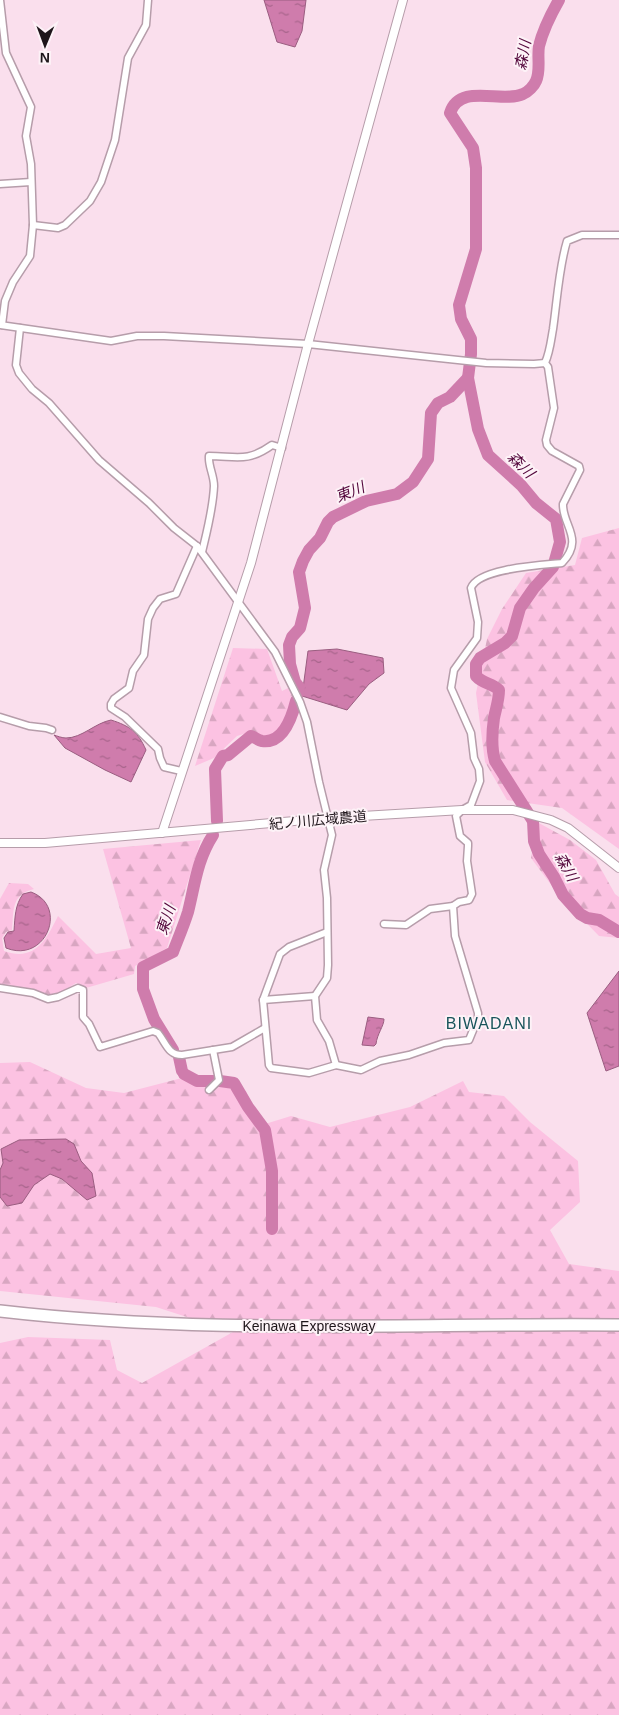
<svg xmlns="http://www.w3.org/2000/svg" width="619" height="1715" font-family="Helvetica,'Noto Sans JP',sans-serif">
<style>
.forest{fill:url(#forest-firs)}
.water{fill:url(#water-ripples);stroke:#9a5d80}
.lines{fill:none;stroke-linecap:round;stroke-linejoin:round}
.river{stroke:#cf7cac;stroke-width:12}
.minor-casing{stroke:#b69daa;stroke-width:9}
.tertiary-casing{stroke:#b69daa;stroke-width:10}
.motorway-casing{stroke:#b69daa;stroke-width:14}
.minor{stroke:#fff;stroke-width:6}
.tertiary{stroke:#fff;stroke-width:8}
.motorway{stroke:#fff;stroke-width:11}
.labels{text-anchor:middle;stroke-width:4;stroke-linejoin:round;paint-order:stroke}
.street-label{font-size:14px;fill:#1e151a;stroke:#fdf2f7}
.water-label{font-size:15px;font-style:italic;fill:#53063b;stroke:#fdf2f7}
.quarter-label{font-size:16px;letter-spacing:1px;fill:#19545b;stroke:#fdf2f7}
</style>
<defs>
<pattern id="forest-firs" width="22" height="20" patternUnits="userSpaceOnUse" patternTransform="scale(1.25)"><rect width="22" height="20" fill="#fcc2e2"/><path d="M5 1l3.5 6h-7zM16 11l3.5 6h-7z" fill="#d8a6c1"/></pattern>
<pattern id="water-ripples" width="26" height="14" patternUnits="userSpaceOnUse" patternTransform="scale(1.25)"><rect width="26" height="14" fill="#cf7cac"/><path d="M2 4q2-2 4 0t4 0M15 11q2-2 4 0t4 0" fill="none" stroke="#a7648b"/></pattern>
</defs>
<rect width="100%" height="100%" fill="#fadfed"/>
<g class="forest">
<path d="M619,528v321l-57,-41 -55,-8 -22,-38 -9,-69 11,-54 15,-30 24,-36 49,-8 7,-27z"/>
<path d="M233,648l34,1 15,42 6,-3 5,9c-7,24 -11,49 -43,35l-13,4 -23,22 -19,8z"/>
<path d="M537,822l33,18 26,20 19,34 4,3v41l-20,-2 -41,-42 -27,-36z"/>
<path d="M201,840l-34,108 -32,18 -1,8 -48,14 -10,-5 -14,9 -14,3 -15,-6 -33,-5v-85l9,-16 19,1 6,5c-23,6 -20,20 -22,41l-6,2 -4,6 2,13c31,11 42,-11 54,-35l38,38 35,-6 -28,-99z"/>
<path d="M30,1062l56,26 38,5 58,-15 41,5 23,8 6,15 13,18 26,-8 39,11 80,-20 53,-26 6,11 35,4 26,26 48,39 2,41 -30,28 19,34 50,7v444h-619v-372l28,-6 82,3 7,30 25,13 91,-51 -77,-25 -156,-16v-228z"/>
</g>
<g class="water">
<path d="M264,0h42l-4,31 -7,16 -18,-5z"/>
<path d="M337,649l46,9 1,15 -15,11 -22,26 -45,-14 6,-45z"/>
<path d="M111,720c19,6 27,12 35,30l-15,32 -26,-12 -40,-22 -11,-13c3,1 8,3 12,3 16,0 29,-15 45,-18z"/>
<path d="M31,892c38,14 15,72 -25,56l-2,-10 4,-6 6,-1c1,-14 1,-26 9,-37z"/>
<path d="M619,971v95l-13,5 -19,-58z"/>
<path d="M368,1017l16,2c0,7 -7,15 -8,25l-2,2 -12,-1z"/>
<path d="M66,1139l8,5 7,17 11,12 4,23 -9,4 -25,-21 -12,-5 -16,11 -12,18 -15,3 -7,-9v-27l3,-7 -2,-14 18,-9z"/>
</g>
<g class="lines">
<g class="river">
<path d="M559,0c-8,14 -16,30 -20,46 -2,11 2,24 -3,35 -2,5 -8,11 -13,13 -21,10 -63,-12 -73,19l23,35 3,20v81l-17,56 2,14 10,20v15l-3,24 10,51 10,26 33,30 15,18 20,16 4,23 -7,25 -19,21 -14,20 -8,28 -7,7 -25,15 -4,6v12c7,8 16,7 23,14 0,10 -3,18 -5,28 -2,14 -3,29 1,43l38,60 1,20 5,13 15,23 9,18 17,19 7,4 12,2 20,12"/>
<path d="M298,694l1,-7 -4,-5 -5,-18 -1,-19 3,-8 8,-9 5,-20 -6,-36 4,-11 6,-11 11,-12 8,-16 5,-5 33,-16 31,-7 16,-12 15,-23 3,-46 7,-10 12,-6 18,-19"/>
<path d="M217,821l-2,-52 8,-13 5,-1 23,-19c4,1 6,4 11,5 21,3 30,-24 34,-40"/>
<path d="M173,1050l-19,-31 -11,-30v-22l30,-15c5,-13 11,-27 15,-40 7,-28 9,-52 25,-77"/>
<path d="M179,1057l3,14"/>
<path d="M184,1074l13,7h20"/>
<path d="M220,1081l14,2 14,24 17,23 7,41v58"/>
</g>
<defs>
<g id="minor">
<path d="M0,0l6,53 25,54 -5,29 5,28 2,61 -3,31 -17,26 -8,19 -3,24"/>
<path d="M0,184l31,-2"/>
<path d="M33,225l25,3 7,-3 25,-24 11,-19 14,-42 13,-82 18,-33 2,-25"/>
<path d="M0,325l111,16 26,-5h27l144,8 178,19 48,1 11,-1"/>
<path d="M20,328l-4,37 3,8 13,16 17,14 50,57 50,43 25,25 23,18 78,106 25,50 7,20 12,60 13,53 -8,35 3,28 1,67 -1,13 -12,18 2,24 12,21 7,24"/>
<path d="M202,552c5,-21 11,-43 12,-66 0,-11 -6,-20 -5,-30 27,0 38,7 63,-11l10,3"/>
<path d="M0,717l29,9 17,2 6,2"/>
<path d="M181,771l-17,-4 -4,-9 -2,-9 -33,-32 -14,-9v-4l3,-5 15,-11 4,-17 11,-16 4,-36 5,-11 7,-9 16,-5 21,-48"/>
<path d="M384,924l22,1 24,-16 23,-3"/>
<path d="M327,932l-38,15 -9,7 -17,46 6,65 2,3 38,5 27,-8 25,5 19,-9 29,-6 35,-12 25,-3 9,-22v-5l-23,-77 -2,-30 6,-4 10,-2 3,-6 -5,-33 1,-15v-3l-8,-7 -4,-20 6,-6 9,-5 9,-24 -1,-12 -5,-11 -3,-25 -20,-45 3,-18 23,-32 1,-16 -7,-34c7,-20 72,-23 91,-25 23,-24 0,-38 1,-59l17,-34 -1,-4 -27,-15 -5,-6 -1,-5 8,-32 -6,-41 -3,-4c5,-11 6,-23 8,-34 4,-28 6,-62 14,-88l15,-6h37"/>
<path d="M0,988l33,5 15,6 10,-2 20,-9 5,2v27l6,7 11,23 53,-16 5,2c8,10 10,22 24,22l50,-8 33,-19"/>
<path d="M263,1000l52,-4"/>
<path d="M209,1090l10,-10 -6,-30"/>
</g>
<g id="tertiary">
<path d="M162,833l89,-270 57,-219 95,-344"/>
<path d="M0,843h45l284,-25 133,-8h51l38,10 17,8 51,40"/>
</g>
<path id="motorway" d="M0,1311c206,24 413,12 619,14"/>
</defs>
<use href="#minor" class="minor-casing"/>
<use href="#tertiary" class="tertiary-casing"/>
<use href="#motorway" class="motorway-casing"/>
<use href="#minor" class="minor"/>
<use href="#tertiary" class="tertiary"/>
<use href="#motorway" class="motorway"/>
</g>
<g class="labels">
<g class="street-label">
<text transform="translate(318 820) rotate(-5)" y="5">紀ノ川広域農道</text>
<text x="309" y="1331">Keinawa Expressway</text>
</g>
<g class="water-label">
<text transform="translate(523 55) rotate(-80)" y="5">森川</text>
<text transform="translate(521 465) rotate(45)" y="5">森川</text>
<text transform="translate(350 492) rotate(-22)" y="5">東川</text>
<text transform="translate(566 867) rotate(61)" y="5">森川</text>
<text transform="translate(166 920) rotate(-72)" y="5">東川</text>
</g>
<g class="quarter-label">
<text x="489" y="1029">BIWADANI</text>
</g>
</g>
<g transform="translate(45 45) rotate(181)" stroke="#fdf2f7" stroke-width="4" paint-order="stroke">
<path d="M0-4L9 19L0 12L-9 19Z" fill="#1e151a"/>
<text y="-8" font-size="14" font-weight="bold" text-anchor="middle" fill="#1e151a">N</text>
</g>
</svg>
